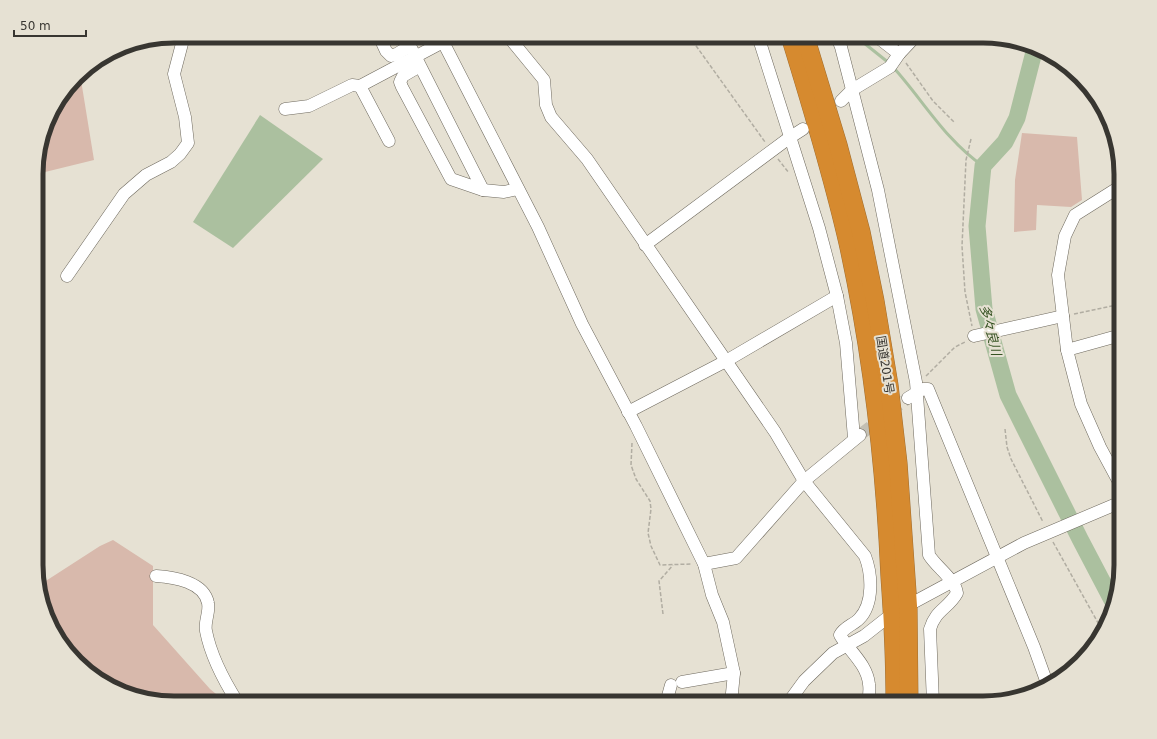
<svg xmlns="http://www.w3.org/2000/svg" width="1157" height="739" font-family="'DejaVu Sans','Noto Sans JP',sans-serif">
<style>
.green{fill:#d8b9ac}
.water{fill:#abc09f}
.lines{fill:none;stroke-linecap:round;stroke-linejoin:round}
.stream{stroke:#abc09f;stroke-width:3}
.river{stroke:#abc09f;stroke-width:17}
.minor-tunnel{stroke:#c3bfb3;stroke-width:12;stroke-dasharray:12 6;stroke-linecap:butt}
.minor-casing{stroke:#6e695e;stroke-width:13}
.highway-casing{stroke:#9f6d30;stroke-width:19}
.path{stroke:#b1ada2;stroke-width:1.5;stroke-dasharray:4 2;stroke-linecap:butt}
.minor{stroke:#fff;stroke-width:12}
.highway{stroke:#d68a2f;stroke-width:18}
.labels{text-anchor:middle;stroke-width:4;stroke-linejoin:round;paint-order:stroke}
.street-label{font-size:12px;fill:#383631;stroke:#e6e1d3}
.water-label{font-size:13px;font-style:italic;fill:#375323;stroke:#e6e1d3}
.rim{fill:none;stroke:#383631;stroke-width:5}
</style>
<rect width="100%" height="100%" fill="#e6e1d3"/>
<g class="green">
<path d="M80,74l14,86 -53,13 -4,6v-23l13,-43z"/>
<path d="M1022,133l55,4 5,63 -11,7 -34,-2 -1,25 -22,2 1,-52z"/>
<path d="M113,540l40,26v59l57,64 17,14h-54l-35,-5 -41,-18 -42,-46 -17,-48 62,-40z"/>
</g>
<path class="water" d="M260,115l63,44 -90,89 -40,-26z"/>
<g class="lines">
<g class="stream">
<path d="M852,36l12,7 25,20"/>
<path d="M893,67c30,33 52,73 90,99"/>
</g>
<path class="river" d="M1035,48l-18,70 -12,24 -22,24 -6,60 7,83 24,86 72,144 32,61"/>
<path class="minor-tunnel" d="M861,434l47,-36"/>
<defs>
<g id="minor">
<path d="M379,36l7,15 5,5 4,-1 15,-9"/>
<path d="M405,36l78,154 -32,-11 -49,-92 -2,-5 3,-6 17,-10"/>
<path d="M440,36l98,191 44,97 54,102 68,138 8,31 11,27 11,51 -3,30"/>
<path d="M508,36l36,44 2,25 5,12 36,42 188,273 29,49 61,75c7,18 9,48 -6,63 -6,6 -15,8 -19,16 9,16 27,29 29,49 1,6 0,13 -1,19"/>
<path d="M758,36l61,192 18,68 9,47 8,95"/>
<path d="M833,36l4,1 4,10 37,143 38,192 13,173c7,12 26,24 28,38 -9,16 -21,16 -27,36l3,74"/>
<path d="M876,36l23,18"/>
<path d="M841,101l11,-11 38,-23 9,-13 17,-18"/>
<path d="M285,109l24,-3 43,-21 8,1"/>
<path d="M389,141l-29,-55 83,-44"/>
<path d="M1121,186l-46,29 -10,21 -7,39 9,75 14,54 19,43 21,39"/>
<path d="M483,190l21,2 14,-3"/>
<path d="M645,245l144,-107 14,-9"/>
<path d="M67,276l57,-82 22,-19 25,-13 9,-8 8,-11 -3,-26 -11,-43 10,-38"/>
<path d="M974,336l89,-20"/>
<path d="M1067,350l54,-15"/>
<path d="M1119,380h2"/>
<path d="M908,398l15,-9h5l106,258 14,39"/>
<path d="M628,412l98,-51 111,-65"/>
<path d="M704,564l32,-6 68,-77 56,-46"/>
<path d="M156,576c18,1 48,6 52,27 2,9 -4,19 -2,28 5,26 18,50 32,72"/>
<path d="M682,682l52,-9"/>
<path d="M666,703l5,-18"/>
<path d="M788,703l16,-22 29,-28 31,-17 28,-22 132,-71 97,-41"/>
</g>
<g id="highway">
<path d="M790,36c21,68 42,137 58,207 24,109 37,222 42,334 3,42 5,84 5,126"/>
<path d="M805,36l33,109 23,87 14,69 14,84 9,78 10,143 1,97"/>
</g>
</defs>
<use href="#minor" class="minor-casing"/>
<use href="#highway" class="highway-casing"/>
<g class="path">
<path d="M689,36l76,106"/>
<path d="M906,63l27,38 21,21"/>
<path d="M971,139l-5,21 -4,86 3,46 7,34"/>
<path d="M778,159l11,14"/>
<path d="M1074,314l47,-10"/>
<path d="M926,376l29,-29 10,-5"/>
<path d="M1005,429l2,18 4,12 32,63"/>
<path d="M632,443l-1,22 5,14 14,22 1,8 -3,24 3,13 9,19 32,-1"/>
<path d="M1053,542l49,88"/>
<path d="M663,614l-4,-33 14,-16"/>
</g>
<use href="#minor" class="minor"/>
<use href="#highway" class="highway"/>
</g>
<g class="labels">
<g class="street-label">
<text transform="translate(885 365) rotate(81)" y="4">国道201号</text>
</g>
<g class="water-label">
<text transform="translate(991 330) rotate(76)" y="5">多々良川</text>
</g>
</g>
<path d="M0 0H1157V739H0ZM174 43H983A131 131 0 0 1 1114 174V565A131 131 0 0 1 983 696H174A131 131 0 0 1 43 565V174A131 131 0 0 1 174 43Z" fill="#e6e1d3" fill-rule="evenodd"/>
<path class="rim" d="M174 43H983A131 131 0 0 1 1114 174V565A131 131 0 0 1 983 696H174A131 131 0 0 1 43 565V174A131 131 0 0 1 174 43Z"/>
<path d="M14 30v6h72v-6" fill="none" stroke="#383631" stroke-width="2"/>
<text x="20" y="30" font-size="12" fill="#383631" stroke="#e6e1d3" stroke-width="3" paint-order="stroke">50 m</text>
</svg>
